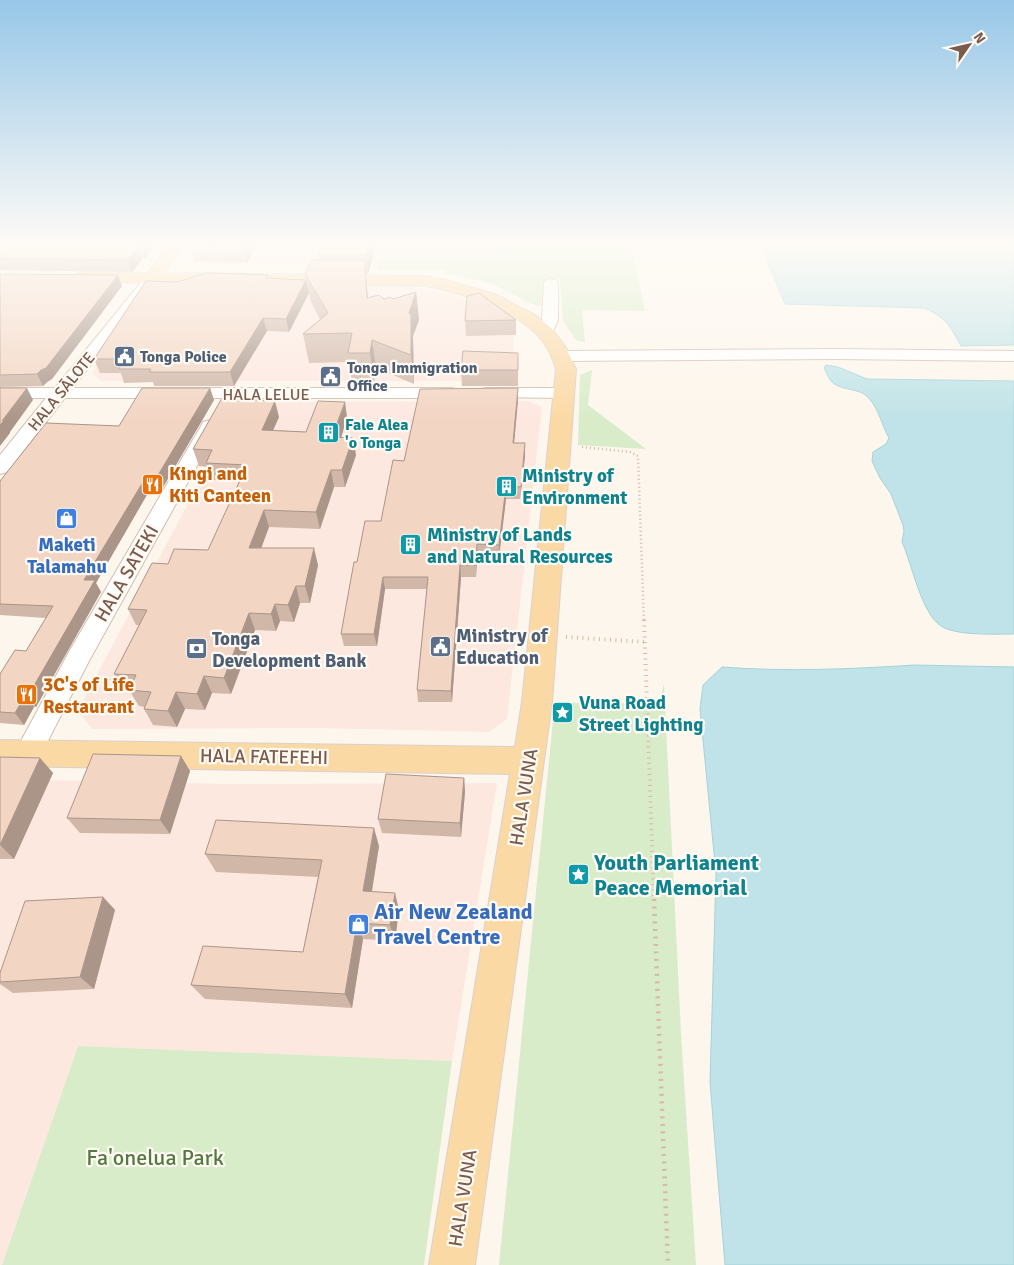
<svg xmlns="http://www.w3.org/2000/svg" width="1014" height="1265" font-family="Signika,sans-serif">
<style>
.commercial{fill:#fde8e0}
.green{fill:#d8ecc9}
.water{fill:#bfe3e8;stroke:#a5d3da}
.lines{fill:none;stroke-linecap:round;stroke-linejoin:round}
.minor-casing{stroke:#d1beb0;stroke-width:2}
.major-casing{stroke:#dad1cd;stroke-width:2}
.path-far2{stroke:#d9b8a5;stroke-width:2.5;stroke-dasharray:1 3;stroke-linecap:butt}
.path-far1{stroke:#d9b8a5;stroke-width:4;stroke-dasharray:1 4.5;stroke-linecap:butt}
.path{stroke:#d9b8a5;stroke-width:4.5;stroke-dasharray:2 5.5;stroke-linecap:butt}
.minor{fill:#fff;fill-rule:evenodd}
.major{fill:#fbd9a5;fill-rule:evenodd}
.wall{fill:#d1b7a8}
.shaded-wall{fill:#aa9588}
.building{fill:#f3d5c3;stroke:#aa9588}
.labels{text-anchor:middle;stroke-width:4.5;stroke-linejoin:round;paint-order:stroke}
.far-service-label{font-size:16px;font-weight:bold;fill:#4e5e75;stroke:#fffaf3;text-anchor:start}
.far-street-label{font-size:16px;fill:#7a5c4d;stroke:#fffaf3}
.far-culture-label{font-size:16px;font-weight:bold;fill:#0d838f;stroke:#fffaf3;text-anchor:start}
.food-label{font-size:19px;font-weight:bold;fill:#c56008;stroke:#fffaf3;text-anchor:start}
.culture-label{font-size:19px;font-weight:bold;fill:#0d838f;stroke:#fffaf3;text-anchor:start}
.shop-label{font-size:19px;font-weight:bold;fill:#366cbe;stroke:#fffaf3}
.street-label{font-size:19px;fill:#7a5c4d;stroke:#fffaf3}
.service-label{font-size:19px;font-weight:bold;fill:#4e5e75;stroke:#fffaf3;text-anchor:start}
.near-culture-label{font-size:22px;font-weight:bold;fill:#0d838f;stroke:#fffaf3;text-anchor:start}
.near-shop-label{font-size:22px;font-weight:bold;fill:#366cbe;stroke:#fffaf3;text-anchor:start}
.near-park-label{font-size:22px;fill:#537a41;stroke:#fffaf3}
</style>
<rect width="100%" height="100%" fill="#fdf6ec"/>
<g class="commercial">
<path d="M200,244h183l-4,21 -192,-1z"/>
<path d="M293,286l122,1 37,7 31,13 30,19 1,55h-413l-9,-8 62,-82z"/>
<path d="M529,401l13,6 -35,312 -18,13 -172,-4 -225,1 -14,-19 161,-302 15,-6z"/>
<path d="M0,779l226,5 271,-1 -45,278 -374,-15 -76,219h-2z"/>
</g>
<g class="green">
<path d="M383,244h248l14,67 -63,-1 3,32 -8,-1 -14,-20 -3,-42 -11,-1 -3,28c-20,0 -26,-10 -43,-17 -18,-9 -38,-12 -58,-16v-3h-67z"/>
<path d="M592,370l-4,35 58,44 -68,-4 2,-70z"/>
<path d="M664,684l17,350 15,231h-197l55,-555 13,-7h92z"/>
<path d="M78,1046l374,15 -28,204h-422z"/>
</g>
<g class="water">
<path d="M760,244h254v101l-53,1c-11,-20 -14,-28 -37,-38l-139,-4z"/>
<path d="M826,365l12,2 29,12 147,2v253c-18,0 -58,2 -73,-8 -20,-13 -29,-62 -39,-84l2,-11 -1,-6 -12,-31 -11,-16 -8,-17 1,-9 13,-8 3,-6c-8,-14 -11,-34 -25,-44 -10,-6 -25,-4 -33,-13 -3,-4 -5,-9 -7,-13z"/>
<path d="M915,665l99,2v598h-289l-15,-183 6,-208 -16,-165 3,-24 19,-18c64,5 129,2 193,-2z"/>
</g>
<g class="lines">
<defs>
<g id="minor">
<path d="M151,275l5,1 2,3 -85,109h378l6,1 3,4 -3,4 -6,1h-386l-58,74 -7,2v-19l46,-57h-46v-10h55l91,-112z"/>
<path d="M551,279l5,1 2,3v37l-7,16h-12l-2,-3 5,-13 2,-37 2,-3z"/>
<path d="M835,349l179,2v10l-179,-2 -272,2 -6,-1 -2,-4 2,-4 6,-1z"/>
<path d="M487,388h76l6,1 3,4 -3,4 -6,1 -82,-1 -3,-4 3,-4z"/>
<path d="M210,420l7,2 2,4 -130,235 -52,101 -10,3 -10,-3 -3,-8 56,-104 131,-224 2,-4z"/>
</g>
<path id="major" d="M170,244h16l-22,29 262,3 20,4 49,14 40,21 17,14 13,17 11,23 -24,333 -77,563h-46l81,-491 -510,-8v-26l515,7 7,-45 34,-333c-2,-6 -4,-12 -7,-18 -21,-39 -83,-57 -123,-65l-343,-4 -6,-1 -2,-4 2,-4 6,-1 64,1z"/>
</defs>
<use href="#minor" class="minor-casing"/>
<use href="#major" class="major-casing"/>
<path class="path-far2" d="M582,447l48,5 8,4 6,166"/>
<g class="path-far1">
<path d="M644,620l10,281"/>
<path d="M566,637l79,5"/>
</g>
<path class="path" d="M654,899l14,366"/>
<use href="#minor" class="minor"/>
<use href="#major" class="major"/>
</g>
<g class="wall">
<path d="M0,244h156l-11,15 -2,-1 -11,14 -132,-2z"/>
<path d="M193,244h65l-11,18 -52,-1 -4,-14z"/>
<path d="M322,244h63v6h-10l-7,24h-3l3,24 25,1 23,-7 3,28 -6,16 1,48 -38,-16 -2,14h-22l-3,-20 -40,1 -6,-29 17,-15 -9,-17 -6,-28 14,-14 -1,-5z"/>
<path d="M0,274l122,12 -70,93 -5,3 -4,4 -43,1z"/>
<path d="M247,274v1l21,3 38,2 3,13 -20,39 -22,-1 -33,55h-80l-1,-4 -29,1 -3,-10h-21l-6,-14 83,-77z"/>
<path d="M516,320v15l-50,1 -1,-15z"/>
<path d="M518,353v33h-56l-1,-16z"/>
<path d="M210,388l4,12 -55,94 -11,-1 -52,90 5,9 -65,115h-2l-10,18 -24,-2v-49l26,-23 20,-33 -46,-3v-134l119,-55z"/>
<path d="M518,388v12l-4,43 11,13 -5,43h-14l-7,58 -22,-1 -1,21h-15l-9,125h-34l-1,-12 10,-101h-42l-8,57h-33l-3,-12 16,-72 24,-41 23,-60z"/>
<path d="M345,402l2,16 -6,19 15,18 -11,32h-11l-14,42 -51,-2 -8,21 57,17 -8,38h-10l-6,19 -14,-1 -4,10 -21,-1 -24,64 -19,-1 -7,17 -20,-1 -8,18 -24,-2 -9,-16 1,-2 -6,-1 -10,-16h-5l-10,-16 25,-49h-3l-8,-16 40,-45 40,-14 32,-69 -28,-1 -5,-13 -8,-1 -6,-17 86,-32 -6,13 33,2z"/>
<path d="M181,756l9,15 -20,63 -90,-1 -13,-15z"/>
<path d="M0,757l40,1 13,15 -39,86h-14z"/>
<path d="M464,778l1,14 -4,45 -79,-4 -4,-14z"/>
<path d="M379,846l-7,46 27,18 -4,31 -32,-2 -11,69 -147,-9 -14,-14 112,-33 15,-75 -102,-5 -11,-18z"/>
<path d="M103,897l12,13 -21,79 -81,4 -13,-9v-11z"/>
</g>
<g class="shaded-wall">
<path d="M143,244h13l-11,15 -4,-12z"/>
<path d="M247,244h11l-11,18 -3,-14z"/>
<path d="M369,244h5l1,6 -7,24 -2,-19z"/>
<path d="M139,245l4,13 -11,14 -4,-12z"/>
<path d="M364,260l3,27 4,40 -4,-29z"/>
<path d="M118,275l4,11 -70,93 -5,3 -4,4 -6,-12z"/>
<path d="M306,280l3,13 -20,39 -3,-13z"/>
<path d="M416,292l3,28 -6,16 1,48 -3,-29 -2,-42z"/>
<path d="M263,318l4,13 -33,55 -4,-14z"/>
<path d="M372,340l4,28 -2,14 -4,-29z"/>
<path d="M27,388l6,12 -23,32v1l-10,13v-21l2,-4z"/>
<path d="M210,388l4,12 -55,94 -5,-12z"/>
<path d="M518,388v12l-5,55v-12z"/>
<path d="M275,401l4,16 -13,29 -4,-16z"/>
<path d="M345,402l2,16 -11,36 -4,-17z"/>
<path d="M353,438l3,17 -11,32 -3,-17z"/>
<path d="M525,443v13l-5,43 1,-12z"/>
<path d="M331,470l3,17 -14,42 -4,-17z"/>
<path d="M143,482l5,11 -52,90 5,9 -65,115 -8,-11 56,-116z"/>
<path d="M506,486v13l-7,58v-12z"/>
<path d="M264,510l5,17 -14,38 -6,-17z"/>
<path d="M477,544v12l-1,21v-12z"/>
<path d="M314,548l4,17 -8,38 -5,-17z"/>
<path d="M460,565l1,12 -9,125 -1,-11z"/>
<path d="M383,577l2,12 -8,57 -3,-12z"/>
<path d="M296,586l4,17 -6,19 -6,-17z"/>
<path d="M275,604l5,17 -4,10 -5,-17z"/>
<path d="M249,613l6,17 -24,64 -7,-16z"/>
<path d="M204,676l8,17 -7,17 -8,-16z"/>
<path d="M176,692l9,17 -8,18 -9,-16z"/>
<path d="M25,696l9,11 -10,18 -9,-12z"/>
<path d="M181,756l9,15 -20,63 -10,-14z"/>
<path d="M40,758l13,15 -39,86 -14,-14z"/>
<path d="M464,778l1,14 -4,45 -1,-14z"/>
<path d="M374,828l5,18 -10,62 -6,-17z"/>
<path d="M395,893l4,17 -4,31 -5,-16z"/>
<path d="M103,897l12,13 -21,79 -14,-12z"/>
<path d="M357,923l6,16 -11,69 -7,-14z"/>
</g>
<g class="building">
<path d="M0,244h143l-2,3 -2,-2 -11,15 -128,-2z"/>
<path d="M193,244h54l-3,4 -53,-1z"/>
<path d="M322,244h47l-3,11h-48z"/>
<path d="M311,260h53l3,38 12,-3 5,4 6,-2 3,2 23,-7 -7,21 2,2v40l-39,-15 -2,13h-22l4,-20 -49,1 25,-21 -23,-39z"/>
<path d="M207,273l40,1 -1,1h22l-2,3 40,2 -20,39 -23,-1 -33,54h-81l2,-3h-32l5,-10h-30l52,-78 31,1z"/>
<path d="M0,274l118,1 -72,93 -5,2 -4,4 -37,1z"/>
<path d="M479,293l37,27 -51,1 2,-25z"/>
<path d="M463,351l55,2v17h-57z"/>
<path d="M0,388h27l-25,33h2l-4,4z"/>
<path d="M142,388h68l-56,94h-11l-59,98h11l-67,116h-3l-10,17 -15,-1v-38l15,-24 11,1 27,-45 -53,-2v-123l46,-58 73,3z"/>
<path d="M518,388l-5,55h12l-4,44 -15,-1 -7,59 -22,-1 -1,21h-16l-9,126 -34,-1 11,-113h-45l-9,57h-33l13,-72h3l8,-41h16l12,-61 11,1 16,-72z"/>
<path d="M222,398l53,3 -13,29 44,2 12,-31 27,1 -13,35 21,1 -11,32h-11l-15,42 -52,-2 -15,38h65l-9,38h-9l-8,19 -13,-1 -4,10 -22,-1 -25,65 -20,-2 -7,18 -21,-2 -8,19 -24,-2 7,-17 -22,-2 7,-15 -22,-1 33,-64 -19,-1 24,-46 16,1 6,-15 34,1 39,-85 -41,-2 6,-13 -19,-1z"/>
<path d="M93,754l88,2 -21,64 -93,-2z"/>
<path d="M0,757l40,1 -40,87z"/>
<path d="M386,774l78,4 -4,45 -82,-4z"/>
<path d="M216,820l158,8 -11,63 32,2 -5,32 -33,-2 -12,71 -154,-9 12,-39 100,6 19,-92 -117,-6z"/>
<path d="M103,897l-23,80 -80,5v-9l25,-72z"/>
</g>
<linearGradient id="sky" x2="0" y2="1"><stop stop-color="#97c7e8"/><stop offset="0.58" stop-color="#fefbf6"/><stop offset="1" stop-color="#fefbf6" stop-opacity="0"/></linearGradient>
<rect width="1014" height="421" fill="url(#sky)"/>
<defs>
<symbol id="civic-square" viewBox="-11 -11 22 22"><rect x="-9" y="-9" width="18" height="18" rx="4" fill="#5c6f8a" stroke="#fffaf3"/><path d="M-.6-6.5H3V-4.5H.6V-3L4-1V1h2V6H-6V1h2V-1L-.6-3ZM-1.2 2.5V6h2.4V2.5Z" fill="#fff"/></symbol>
<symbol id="building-square" viewBox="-11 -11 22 22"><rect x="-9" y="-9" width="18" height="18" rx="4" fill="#0f9aa8" stroke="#fffaf3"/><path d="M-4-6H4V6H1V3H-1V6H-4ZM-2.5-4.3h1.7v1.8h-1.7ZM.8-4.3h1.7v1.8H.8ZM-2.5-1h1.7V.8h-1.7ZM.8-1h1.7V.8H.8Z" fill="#fff"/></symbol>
<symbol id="restaurant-square" viewBox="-11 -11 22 22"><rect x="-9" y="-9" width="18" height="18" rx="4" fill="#e8710a" stroke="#fffaf3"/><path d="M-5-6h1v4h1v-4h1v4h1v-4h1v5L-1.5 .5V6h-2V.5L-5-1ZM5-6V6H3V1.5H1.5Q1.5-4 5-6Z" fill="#fff"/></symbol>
<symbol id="shop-square" viewBox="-11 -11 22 22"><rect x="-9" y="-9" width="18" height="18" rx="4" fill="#3f7fe0" stroke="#fffaf3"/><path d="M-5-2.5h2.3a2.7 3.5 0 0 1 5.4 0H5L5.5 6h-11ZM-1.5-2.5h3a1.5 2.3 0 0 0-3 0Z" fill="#fff"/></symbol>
<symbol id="bank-square" viewBox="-11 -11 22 22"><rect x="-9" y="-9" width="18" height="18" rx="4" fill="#5c6f8a" stroke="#fffaf3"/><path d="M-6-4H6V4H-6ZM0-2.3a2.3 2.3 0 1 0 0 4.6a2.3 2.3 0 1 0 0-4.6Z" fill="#fff"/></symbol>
<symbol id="sight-square" viewBox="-11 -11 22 22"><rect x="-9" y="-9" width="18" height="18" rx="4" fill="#0f9aa8" stroke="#fffaf3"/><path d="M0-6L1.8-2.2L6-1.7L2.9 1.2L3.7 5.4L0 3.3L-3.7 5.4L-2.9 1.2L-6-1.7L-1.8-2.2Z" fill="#fff"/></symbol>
</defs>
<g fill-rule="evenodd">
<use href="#civic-square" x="112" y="344" width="25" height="25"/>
<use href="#civic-square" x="318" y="364" width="25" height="25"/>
<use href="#building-square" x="316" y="420" width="25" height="25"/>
<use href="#restaurant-square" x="140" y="472" width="25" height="25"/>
<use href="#building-square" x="494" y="474" width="25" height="25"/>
<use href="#shop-square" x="54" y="506" width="25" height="25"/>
<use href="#building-square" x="398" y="532" width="25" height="25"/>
<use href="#civic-square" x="428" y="634" width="25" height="25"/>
<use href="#bank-square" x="184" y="636" width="25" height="25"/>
<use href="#restaurant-square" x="14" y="682" width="25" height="25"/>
<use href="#sight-square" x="550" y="700" width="25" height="25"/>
<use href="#sight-square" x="566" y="862" width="25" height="25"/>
<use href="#shop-square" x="346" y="912" width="25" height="25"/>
</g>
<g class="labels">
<g class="far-service-label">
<text x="140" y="362">Tonga Police</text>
<text x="347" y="373">Tonga Immigration<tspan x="347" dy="18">Office</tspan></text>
</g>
<g class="far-street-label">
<text transform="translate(61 391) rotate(-51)" y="6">HALA SĀLOTE</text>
<text x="266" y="400">HALA LELUE</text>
</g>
<g class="far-culture-label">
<text x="345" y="430">Fale Alea<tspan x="345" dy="18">'o Tonga</tspan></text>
</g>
<g class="food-label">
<text x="169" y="480">Kingi and<tspan x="169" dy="22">Kiti Canteen</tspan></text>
<text x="43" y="691">3C's of Life<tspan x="43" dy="22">Restaurant</tspan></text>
</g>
<g class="culture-label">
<text x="522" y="482">Ministry of<tspan x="522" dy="22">Environment</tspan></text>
<text x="427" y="541">Ministry of Lands<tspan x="427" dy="22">and Natural Resources</tspan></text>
<text x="579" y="709">Vuna Road<tspan x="579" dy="22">Street Lighting</tspan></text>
</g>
<g class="shop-label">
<text x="67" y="551">Maketi<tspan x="67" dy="22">Talamahu</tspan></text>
</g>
<g class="street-label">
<text transform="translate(126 573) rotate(-60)" y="7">HALA SATEKI</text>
<text transform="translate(264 756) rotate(1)" y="7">HALA FATEFEHI</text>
<text transform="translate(523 797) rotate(-81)" y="7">HALA VUNA</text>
<text transform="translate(462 1198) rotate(-81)" y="7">HALA VUNA</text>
</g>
<g class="service-label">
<text x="456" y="642">Ministry of<tspan x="456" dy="22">Education</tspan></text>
<text x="212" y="645">Tonga<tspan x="212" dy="22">Development Bank</tspan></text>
</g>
<g class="near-culture-label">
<text x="594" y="870">Youth Parliament<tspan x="594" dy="25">Peace Memorial</tspan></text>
</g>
<g class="near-shop-label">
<text x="374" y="919">Air New Zealand<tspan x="374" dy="25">Travel Centre</tspan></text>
</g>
<g class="near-park-label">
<text x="155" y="1165">Fa'onelua Park</text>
</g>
</g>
<g transform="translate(969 45) rotate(56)" stroke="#fffaf3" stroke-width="4" paint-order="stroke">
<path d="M0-4L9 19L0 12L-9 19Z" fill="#7a5c4d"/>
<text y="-8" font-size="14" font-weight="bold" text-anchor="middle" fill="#7a5c4d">N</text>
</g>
</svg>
